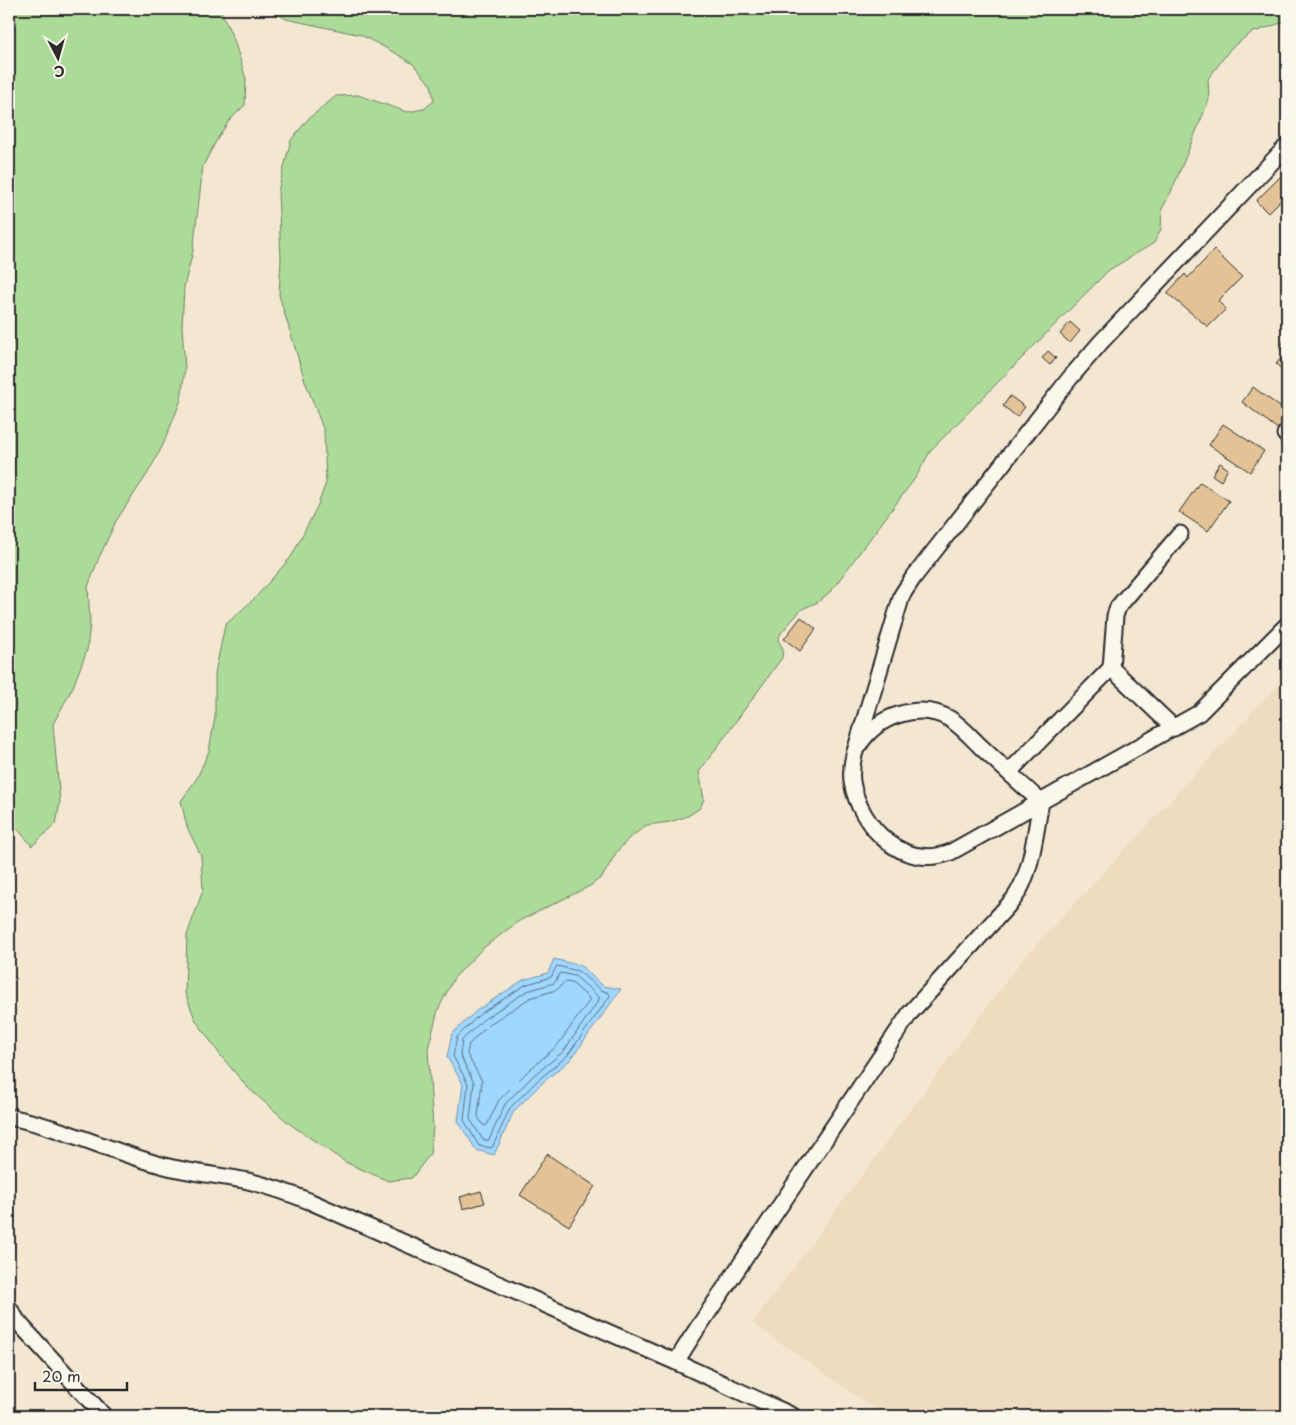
<svg xmlns="http://www.w3.org/2000/svg" width="1296" height="1425" font-family="'Playpen Sans',sans-serif">
<style>
.built{fill:#efdcc0}
.green{fill:#acda99;stroke:#6c8262}
.water{fill:#a0d7ff;stroke:#7192aa}
.lines{fill:none;stroke-linecap:round;stroke-linejoin:round}
.shore{stroke:#5a7080;stroke-width:1}
.building{fill:#e3c396;stroke:#2b2b2b}
.service-casing{stroke:#2b2b2b;stroke-width:19}
.service{stroke:#fbf7ec;stroke-width:15}
</style>
<rect width="100%" height="100%" fill="#f4e7d2"/>
<filter id="ink" filterUnits="userSpaceOnUse"><feTurbulence type="fractalNoise" baseFrequency=".02" numOctaves="2"/><feDisplacementMap in="SourceGraphic" scale="10" xChannelSelector="R" yChannelSelector="G"/><feConvolveMatrix kernelMatrix="1 2 1 2 8 2 1 2 1" color-interpolation-filters="sRGB"/></filter>
<g filter="url(#ink)">
<path class="built" d="M1287,675v741h-402l-133,-93 269,-362z"/>
<g class="green">
<path d="M9,9h211l14,31 12,39 -1,26 -16,16 -10,15 -16,30 -10,85 -9,36 -2,40 3,41 -4,32 -18,45 -15,28 -32,48 -18,39 -10,27 2,36 -3,27 -14,37 -20,37 7,78 -4,22 -24,22 -16,-19 -7,-21z"/>
<path d="M270,9h1017v12l-36,12 -20,15 -23,31 1,21 -37,90 -10,19 -1,20 -7,14 -45,27 -178,180 -15,27 -85,114 -13,11 -16,7 -21,24 -3,7 5,9 -1,9 -83,114 5,27 -4,9 -12,8 -18,6 -23,3 -19,14 -12,14 -13,23 -13,10 -71,35 -36,27 -29,30 -16,32 -10,39 5,79 -3,26 -18,24 -24,3 -43,-19 -55,-38 -42,-36 -27,-32 -26,-37 -10,-26 2,-58 16,-45 -2,-34 -14,-29 -6,-26 16,-23 12,-27 6,-34v-44l10,-48 30,-27 36,-41 26,-50 9,-24 -2,-52 -19,-50 -26,-86 2,-36 -3,-68 13,-51 17,-21 28,-23 22,-1 49,17 17,-3 10,-8 -3,-16 -18,-21 -16,-10 -36,-19 -75,-16z"/>
</g>
<path class="water" d="M554,959l27,7 22,20 18,3 -50,70 -30,25 -27,27 -20,44 -18,-5 -18,-29 5,-37 -16,-27 5,-23 24,-23 47,-31 25,-7z"/>
<g class="lines">
<g class="shore">
<path d="M557,966l21,5 23,19 8,3 1,3 -43,60 -30,25 -27,27 -18,40 -13,-2 -15,-26 4,-36 -15,-28 4,-19 23,-23 45,-29 26,-8z"/>
<path d="M561,973l14,3 24,21v3l-36,52 -30,24 -28,28 -16,36h-6l-13,-21 4,-36 -14,-28 2,-15 22,-21 43,-28 27,-8z"/>
<path d="M565,982l7,1 17,15v3l-32,45 -29,25 -29,29 -12,25 -3,1 -6,-9 4,-36 -15,-27 2,-10 19,-19 42,-27 26,-8z"/>
</g>
</g>
<g class="building">
<path d="M1287,170v24l-19,19 -12,-12z"/>
<path d="M1214,250l28,27 -24,24 8,8 -18,18 -41,-34 18,-19 3,4z"/>
<path d="M1070,322l10,9 -10,12 -10,-9z"/>
<path d="M1287,338v36l-11,-10 9,-11 -6,-6z"/>
<path d="M1048,351l8,7 -6,7 -8,-7z"/>
<path d="M1253,387l34,25v6l-8,12 -37,-28z"/>
<path d="M1010,396l15,11 -8,10 -14,-11z"/>
<path d="M1223,424l41,27 -14,21 -41,-27z"/>
<path d="M1220,463l8,6 -7,12 -9,-6z"/>
<path d="M1200,482l29,19 -21,30 -29,-19z"/>
<path d="M801,617l15,12 -16,22 -16,-12z"/>
<path d="M547,1154l48,32 -26,40 -49,-31z"/>
<path d="M481,1191l4,12 -22,6 -3,-12z"/>
</g>
<g class="lines">
<defs>
<g id="service">
<path d="M1287,146l-186,196 -31,36 -157,200 -11,17 -48,160c-2,8 -3,18 -2,27 8,45 51,89 99,70l248,-139 88,-88"/>
<path d="M1285,434l2,2"/>
<path d="M1174,728l-63,-60 4,-52 3,-9 62,-73"/>
<path d="M1009,772l102,-104"/>
<path d="M9,1117c53,10 100,34 152,48 28,8 58,10 87,16 21,5 41,12 61,20l367,161 117,54"/>
<path d="M9,1308l9,14 86,94"/>
<path d="M676,1362l15,-24 219,-325 103,-113c19,-25 22,-67 28,-98 -21,-19 -42,-38 -62,-57 -9,-9 -19,-20 -29,-26 -31,-18 -73,-3 -91,26"/>
</g>
</defs>
<use href="#service" class="service-casing"/>
<use href="#service" class="service"/>
</g>
</g>
<rect width="1296" height="1425" fill="none" stroke="#fbf7ec" stroke-width="30"/>
<rect x="15" y="15" width="1266" height="1395" fill="none" stroke="#2b2b2b" stroke-width="2" filter="url(#ink)"/>
<g transform="translate(58 58) rotate(174)" stroke="#fbf7ec" stroke-width="4" paint-order="stroke">
<path d="M0-4L9 19L0 12L-9 19Z" fill="#2b2b2b"/>
<text y="-8" font-size="14" font-weight="bold" text-anchor="middle" fill="#2b2b2b">С</text>
</g>
<path d="M35 1382v8h92v-8" fill="none" stroke="#2b2b2b" stroke-width="2.5"/>
<text x="42" y="1382" font-size="15" fill="#2b2b2b" stroke="#fbf7ec" stroke-width="4" paint-order="stroke">20 m</text>
</svg>
